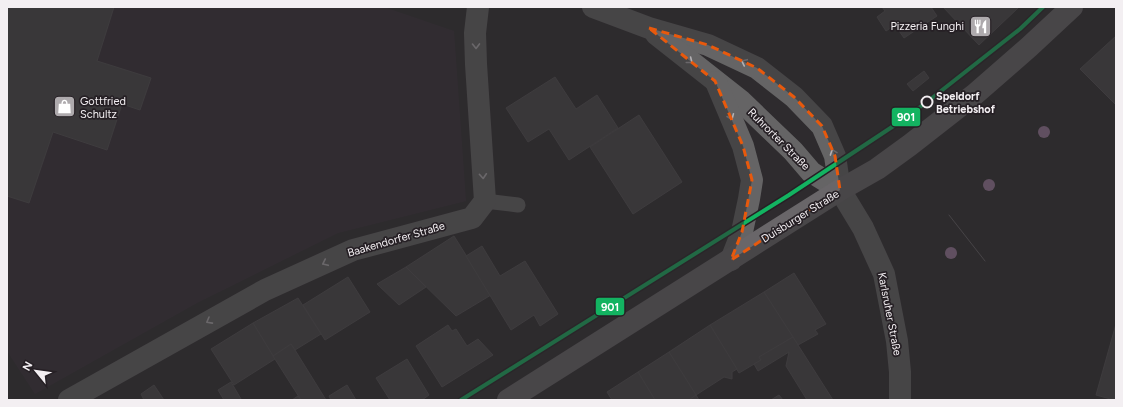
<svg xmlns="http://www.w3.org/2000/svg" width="1123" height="407" font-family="Figtree,sans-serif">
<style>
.built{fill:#372e37}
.building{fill:#484648;stroke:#524f52}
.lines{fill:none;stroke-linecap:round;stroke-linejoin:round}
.service{stroke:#656465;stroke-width:15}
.minor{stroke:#656465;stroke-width:22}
.tertiary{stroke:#656465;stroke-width:22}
.secondary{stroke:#696669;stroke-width:22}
.tram{stroke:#646164;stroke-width:1}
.tram-1-casing{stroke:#262025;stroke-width:7}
.tram-1{stroke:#13b361;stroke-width:4}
.tree{fill:#9e7b9d}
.oneway{stroke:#b3b0b3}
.marked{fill:none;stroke:#e8590c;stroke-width:3;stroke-dasharray:8 5;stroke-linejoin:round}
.stop-dot{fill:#262025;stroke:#f3eff2;stroke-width:2}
.labels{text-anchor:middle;stroke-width:3.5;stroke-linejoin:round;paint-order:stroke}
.poi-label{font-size:11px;fill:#f3eff2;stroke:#262025;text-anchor:end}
.stop-label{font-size:11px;font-weight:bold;fill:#f3eff2;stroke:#262025;text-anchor:start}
.street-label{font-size:11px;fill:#f3eff2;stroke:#262025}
.line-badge{stroke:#262025;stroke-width:1.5}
.badge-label{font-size:11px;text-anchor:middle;font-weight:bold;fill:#fff}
</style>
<rect width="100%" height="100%" fill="#2e2b2e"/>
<path class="built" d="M7,7h377l70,24 12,170 -128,32 -141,70 -162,91 -28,-43z"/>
<g class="building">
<path d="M7,7h107l-17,54 54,17 -11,32 -18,-6 -15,46 -54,-18 -24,71 -22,-7z"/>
<path d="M882,7h49l6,9 -33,22 -9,-13 -9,6 -9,-14 8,-6z"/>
<path d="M943,7h73l2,1 -39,37z"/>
<path d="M1116,36v69l-36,-36z"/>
<path d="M924,71l5,7 -16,13 -6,-7z"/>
<path d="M555,77l21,32 21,-14 21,33 -49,32 -20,-31 -21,13 -22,-34z"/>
<path d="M639,115l43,67 -49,32 -43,-67z"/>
<path d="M454,236l37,59 -35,21 -50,-49z"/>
<path d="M482,246l18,30 25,-15 33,53 -18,12 -6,-11 -23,15 -45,-74z"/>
<path d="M406,267l20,20 -27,18 -22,-21z"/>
<path d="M794,273l32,51 -11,6 3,4 -20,11 -34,-53z"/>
<path d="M348,277l22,35 -45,28 -22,-35z"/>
<path d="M764,292l29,45 -34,20 2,3 -22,13 -29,-48z"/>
<path d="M298,298l23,36 -26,16 -4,-6 -18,12 -20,-33z"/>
<path d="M253,323l22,36 -41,26 -23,-36z"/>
<path d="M1116,324v76h-2l-18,-5z"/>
<path d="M448,325l4,6 4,-2 11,17 11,-7 15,16 -51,32 -26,-41z"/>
<path d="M710,325l27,44 -5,3v7l-8,-2 -28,18 -27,-43z"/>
<path d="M793,337l5,8 35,55h-26l-21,-34 3,-14 -31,19 -4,-7 7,-4 -2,-3z"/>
<path d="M291,344l4,6 31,50h-25l-28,-44z"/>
<path d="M669,352l27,43 -7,5h-34l-17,-28z"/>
<path d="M407,359l22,36 -7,5h-32l-14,-22z"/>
<path d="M638,372l17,28h-43l-5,-8z"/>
<path d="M231,382l10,17 -1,1h-16l-6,-10z"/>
<path d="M154,385l10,15h-20l-3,-6z"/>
<path d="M347,385l9,15h-25l-2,-4z"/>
<path d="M696,395l3,5h-10z"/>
<path d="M779,395l4,5h-12z"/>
<path d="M298,396l3,4h-9z"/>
</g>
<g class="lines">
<path class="service" d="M485,201l33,4"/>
<path class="minor" d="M69,400l196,-110 88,-40 119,-32 13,-17 -9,-137 -1,-31 3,-26"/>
<g class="tertiary">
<path d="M593,7l56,21 59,17 49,23 37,29 28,29 13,30 5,34 23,38 21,46 13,67 3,31v28"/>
<path d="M656,34l85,67 52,50 18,21 29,18"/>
<path d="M716,82l27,64 9,34 -3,19 -7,33 -11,28"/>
</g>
<path class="secondary" d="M508,400l332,-210 37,-21 33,-24 64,-50 55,-48 43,-40"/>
<path class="tram" d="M949,215l36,46"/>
<defs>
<path id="tram-1" d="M461,400l328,-205 106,-70 32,-23 93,-73 23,-22"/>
</defs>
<use href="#tram-1" class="tram-1-casing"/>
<use href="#tram-1" class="tram-1"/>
</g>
<g class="tree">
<circle cx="1044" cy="132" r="6"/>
<circle cx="989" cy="185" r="6"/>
<circle cx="951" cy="253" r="6"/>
</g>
<defs><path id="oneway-chevron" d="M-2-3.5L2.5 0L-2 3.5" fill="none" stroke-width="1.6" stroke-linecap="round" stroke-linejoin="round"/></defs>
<g class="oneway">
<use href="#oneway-chevron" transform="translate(476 46) rotate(89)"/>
<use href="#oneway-chevron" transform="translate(690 61) rotate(38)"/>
<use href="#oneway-chevron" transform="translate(744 62) rotate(-155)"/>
<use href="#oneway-chevron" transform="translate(731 117) rotate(67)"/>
<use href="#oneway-chevron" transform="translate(833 152) rotate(-110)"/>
<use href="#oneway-chevron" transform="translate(483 176) rotate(86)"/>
<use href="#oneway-chevron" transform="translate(325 263) rotate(155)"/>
<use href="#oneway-chevron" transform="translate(209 321) rotate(151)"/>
</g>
<path d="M0 0H1123V407H0ZM649,28l59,17 49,23 37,29 28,29 13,30 5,34 -109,70 11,-28 10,-52 -9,-34 -28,-65z" fill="#2e2b2e" fill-opacity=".55" fill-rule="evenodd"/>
<path class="marked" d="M649,28l59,17 49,23 37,29 28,29 13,30 5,34 -109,70 11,-28 10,-52 -9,-34 -28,-65z"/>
<defs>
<symbol id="restaurant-square" viewBox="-11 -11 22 22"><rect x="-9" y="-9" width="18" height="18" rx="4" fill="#aeaaad" stroke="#262025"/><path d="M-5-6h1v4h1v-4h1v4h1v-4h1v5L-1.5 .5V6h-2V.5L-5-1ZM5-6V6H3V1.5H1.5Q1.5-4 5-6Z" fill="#fff"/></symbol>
<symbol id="shop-square" viewBox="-11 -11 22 22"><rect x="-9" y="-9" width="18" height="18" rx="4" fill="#aeaaad" stroke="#262025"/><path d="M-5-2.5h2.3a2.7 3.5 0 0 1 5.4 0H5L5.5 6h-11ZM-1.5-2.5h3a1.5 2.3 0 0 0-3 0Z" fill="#fff"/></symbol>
</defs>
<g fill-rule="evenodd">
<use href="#restaurant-square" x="968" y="14" width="25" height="25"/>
<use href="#shop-square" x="52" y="94" width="25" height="25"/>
</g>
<circle class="stop-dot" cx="927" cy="102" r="5.5"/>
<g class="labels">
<g class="poi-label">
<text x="964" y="30">Pizzeria Funghi</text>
<text x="80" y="105" text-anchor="start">Gottfried<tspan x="80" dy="13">Schultz</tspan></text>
</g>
<g class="stop-label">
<text x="936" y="100">Speldorf<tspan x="936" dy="13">Betriebshof</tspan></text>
</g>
<g class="street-label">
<text transform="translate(779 139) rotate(45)" y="4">Ruhrorter Straße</text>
<text transform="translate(800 216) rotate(-32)" y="4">Duisburger Straße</text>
<text transform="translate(396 239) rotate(-16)" y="4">Baakendorfer Straße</text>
<text transform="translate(890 314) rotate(79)" y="4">Karlsruher Straße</text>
</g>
</g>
<g class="line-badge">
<rect x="891" y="107" width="30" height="20" rx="4" fill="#13b361"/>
<rect x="595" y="297" width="30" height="19" rx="4" fill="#13b361"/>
</g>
<g class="badge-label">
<text x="906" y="121">901</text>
<text x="610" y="311">901</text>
</g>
<rect width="1123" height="407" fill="none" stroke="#f3eff2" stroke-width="16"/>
<g transform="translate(36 371) rotate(299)" stroke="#262025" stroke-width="3" paint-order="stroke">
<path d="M0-3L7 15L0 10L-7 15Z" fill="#f3eff2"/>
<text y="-6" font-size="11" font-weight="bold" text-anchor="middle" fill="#f3eff2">N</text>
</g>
</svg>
